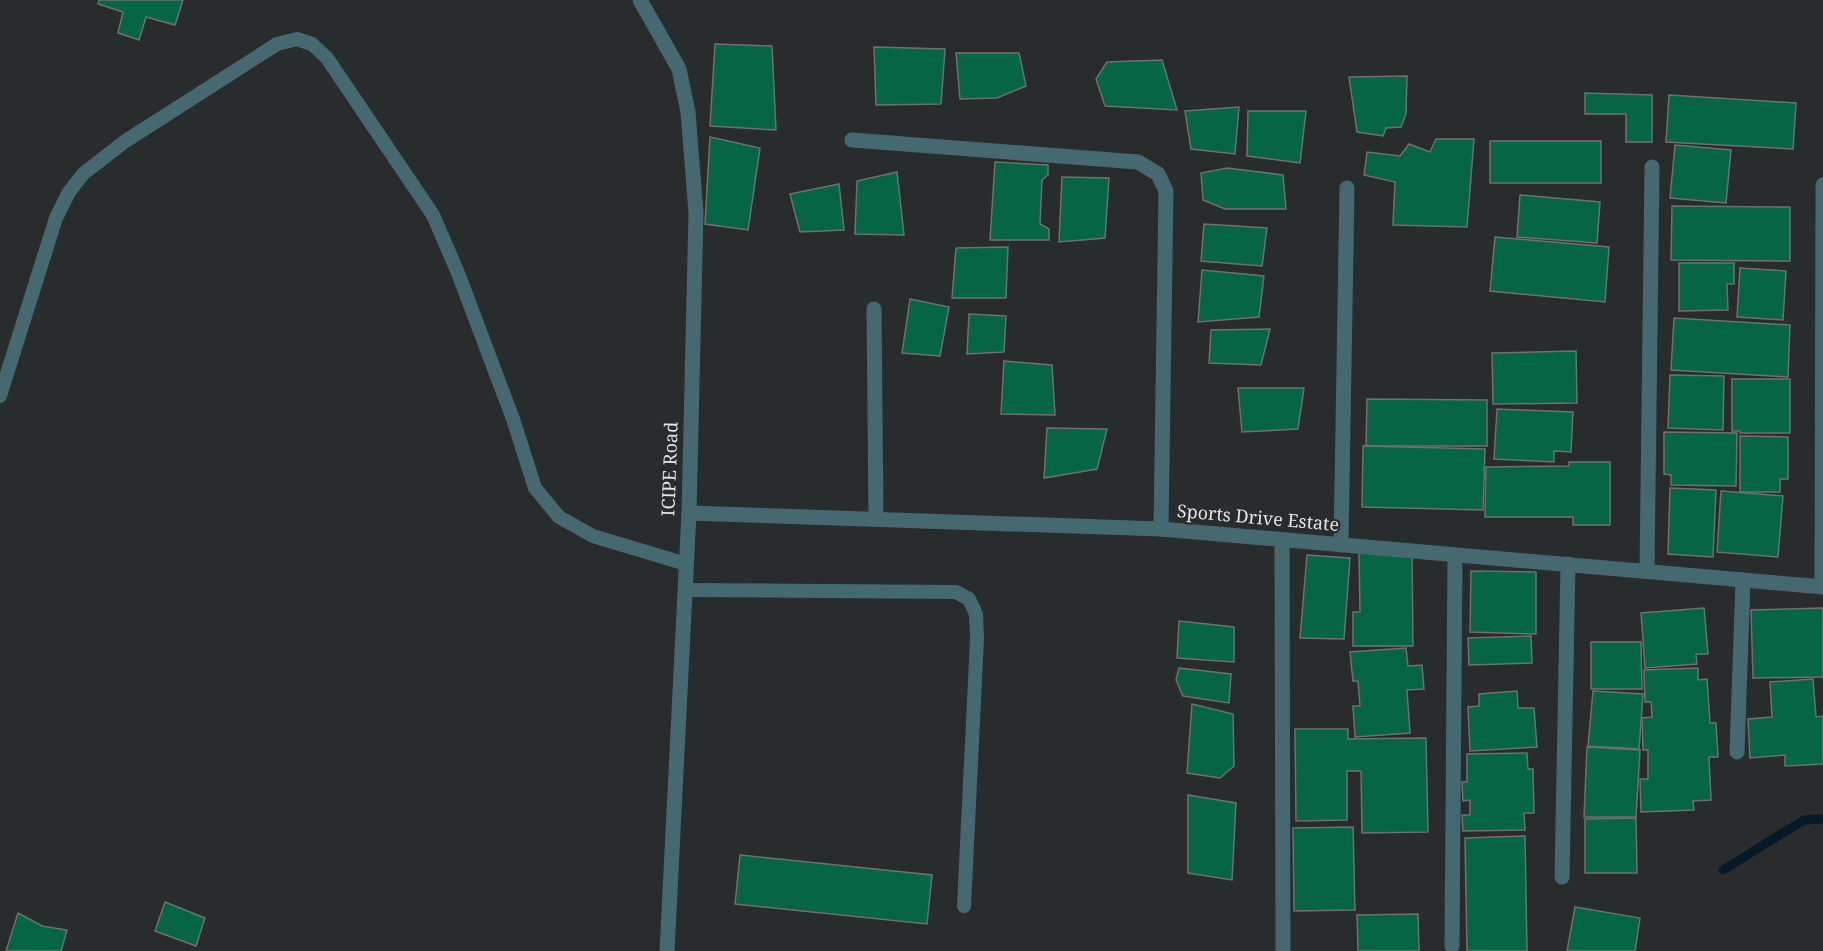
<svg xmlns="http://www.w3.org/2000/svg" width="1823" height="951" font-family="'Noto Serif',serif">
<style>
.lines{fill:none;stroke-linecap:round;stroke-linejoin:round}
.stream{stroke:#051927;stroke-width:9}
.building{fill:#056545;stroke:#6e716f;stroke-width:1.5}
.lane{stroke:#456871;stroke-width:14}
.street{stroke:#456871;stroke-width:15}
.labels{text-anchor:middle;stroke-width:4.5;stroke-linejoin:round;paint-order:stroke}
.street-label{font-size:18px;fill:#e3e5e5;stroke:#292c2c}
</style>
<rect width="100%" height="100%" fill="#292c2c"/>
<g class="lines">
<path class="stream" d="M1723,870l81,-50 19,-1"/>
</g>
<g class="building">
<path d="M99,0h84l-8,25 -29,-8 -7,23 -21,-7 5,-21 -25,-8z"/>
<path d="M715,44l57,2 4,84 -66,-4z"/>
<path d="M874,47l71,2 -4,55 -65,1z"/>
<path d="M956,53h63l7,33 -29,12 -37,1z"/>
<path d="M1162,60l15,50 -72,-4 -9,-27 11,-17z"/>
<path d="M1407,76l-1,38 -5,13 -15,1 -3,8 -26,-4 -8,-55z"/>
<path d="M1585,93l67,2v47h-26v-28h-41z"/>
<path d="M1669,95l127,8 -3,46 -127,-7z"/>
<path d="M1239,107l-4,47 -44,-5 -6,-38z"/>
<path d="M1248,111h58l-6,52 -53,-7z"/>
<path d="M710,137l50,11 -12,82 -43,-6z"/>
<path d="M1436,139h38l-7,88 -74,-2 2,-43 -31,-7 3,-23 33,4 9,-12 21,8z"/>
<rect x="1490" y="141" width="111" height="42"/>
<path d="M1675,145l56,5 -5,53 -56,-5z"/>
<path d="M995,162l53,3v10l-6,5 -2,44 9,5v11h-59z"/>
<path d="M1227,168l56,7 3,34h-61l-22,-9 -2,-27z"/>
<path d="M897,172l7,63 -49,-1 2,-53z"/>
<path d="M1062,177l47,1 -4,60 -46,4z"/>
<path d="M839,184l5,46 -44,2 -10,-38z"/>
<path d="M1520,195l80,7 -3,41 -80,-6z"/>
<path d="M1672,206l118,1v54l-119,-1z"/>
<path d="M1204,224l63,4 -5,38 -61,-5z"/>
<path d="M1495,237l114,10 -4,55 -115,-11z"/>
<path d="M1008,247l-2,51h-54l4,-50z"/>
<path d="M1679,263h55v21h-7l1,26 -49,1z"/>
<path d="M1740,268l46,3 -3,49 -46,-3z"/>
<path d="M1202,270l62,6 -5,41 -61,5z"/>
<path d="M910,299l39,8 -9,49 -38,-3z"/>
<path d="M969,314l37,2 -2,36 -37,2z"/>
<path d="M1674,318l116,7 -2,52 -117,-7z"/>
<path d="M1270,329l-9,36 -52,-2 2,-33z"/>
<path d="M1576,351l1,52 -84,1 -1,-51z"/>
<path d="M1004,361l48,4 3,50 -54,-1z"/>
<path d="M1670,375l54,1 -1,54 -55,-2z"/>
<path d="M1732,379h58v54h-50v-2h-8z"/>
<path d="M1238,388h66l-6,41 -56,3z"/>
<path d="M1367,399l120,1v46h-121z"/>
<path d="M1497,409l76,3 -2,40 -17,-1v11l-60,-3z"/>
<path d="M1047,428l60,1 -10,40 -53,9z"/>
<path d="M1664,432l73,1 -1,53 -65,-1v-10l-7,-1z"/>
<path d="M1740,436l48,1v42h-8v13h-40z"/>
<path d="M1363,446l122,3 -2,61 -121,-3z"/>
<path d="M1569,462h41v63h-37v-8h-88l1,-50 83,-1z"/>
<path d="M1670,488l46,2 -3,67 -45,-3z"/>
<path d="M1721,491l62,5 -5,61 -61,-5z"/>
<path d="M1412,552l1,94h-60v-34h7l-1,-59z"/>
<path d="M1307,555l43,3 -6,81 -44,-1z"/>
<path d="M1471,571l65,1v62l-66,-2z"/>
<path d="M1704,608l4,46h-12l1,10 -52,4 -4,-55z"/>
<path d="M1823,608v69l-70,1 -2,-68z"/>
<path d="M1179,621l55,6v35l-57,-4z"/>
<path d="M1531,636l1,27 -63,2 -1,-27z"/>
<path d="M1591,642h50l1,47h-51z"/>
<path d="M1406,648l2,18 14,-1 2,24 -17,1 3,43 -55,4 -2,-31h7l-2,-25h-5l-3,-29z"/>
<path d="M1179,668l52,6 -2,29 -46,-7 -7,-16z"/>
<path d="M1698,668v12l9,-1 3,44h6l2,34h-9l2,43 -18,1 1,9 -53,2 -1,-33h8v-29h-5l-1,-32 10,-1 -1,-15h-6l-1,-32z"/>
<path d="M1813,679l3,38 7,-1v48l-38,2v-11l-35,3 -2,-39 24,-2 -2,-35z"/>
<path d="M1517,691l1,17h16l3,39 -67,4 -2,-44 11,-1v-12z"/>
<path d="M1593,691l50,3 -4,55 -51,-3z"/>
<path d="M1192,704l41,10 1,52 -14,12 -33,-5z"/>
<path d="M1295,729h53v10l78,-1 2,94 -66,1 -1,-62h-14v49l-51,1z"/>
<path d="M1587,747l53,3 -4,67h-52z"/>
<path d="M1527,753l1,16h5l1,44h-10l1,17 -62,1 -1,-16h8v-15l-7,1 -1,-19h5v-28z"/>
<path d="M1188,795l48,8 -4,77 -44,-7z"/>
<path d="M1636,818l1,55h-52v-54z"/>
<path d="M1353,827l2,83 -61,1 -1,-83z"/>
<path d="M1525,836l2,115h-60l-2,-113z"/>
<path d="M740,855l192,20 -5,49 -192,-20z"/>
<path d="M165,902l40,16 -9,28 -41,-15z"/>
<path d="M1575,907l65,11 -5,33h-68z"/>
<path d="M18,913l24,13 25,4 -6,21h-55z"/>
<path d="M1418,914l1,37h-61l-1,-36z"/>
</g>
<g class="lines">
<g class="lane">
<path d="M0,396l56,-178 13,-26 14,-18 41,-32 153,-98 20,-5 15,5 15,14 106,157 25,58 55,146 22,69 24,29 34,19 93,28"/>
<path d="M685,590l271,2 13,7 7,15 1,25 -13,267"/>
</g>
<g class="street">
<path d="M640,0l39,69 9,43 8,101 -7,300 -22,438"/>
<path d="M852,140l286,22 20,12 8,17 -5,338"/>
<path d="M874,309l2,210"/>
<path d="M689,513l472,16 662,58"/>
<path d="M1282,540l1,411"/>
<path d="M1341,545l6,-357"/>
<path d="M1647,571l5,-404"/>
<path d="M1822,587l1,-402"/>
<path d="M1737,752l6,-172"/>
<path d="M1562,877l6,-313"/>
<path d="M1452,946l3,-391"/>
</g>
</g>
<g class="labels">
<g class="street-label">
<text transform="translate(670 469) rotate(-88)" y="6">ICIPE Road</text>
<text transform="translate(1258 518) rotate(5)" y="6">Sports Drive Estate</text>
</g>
</g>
</svg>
